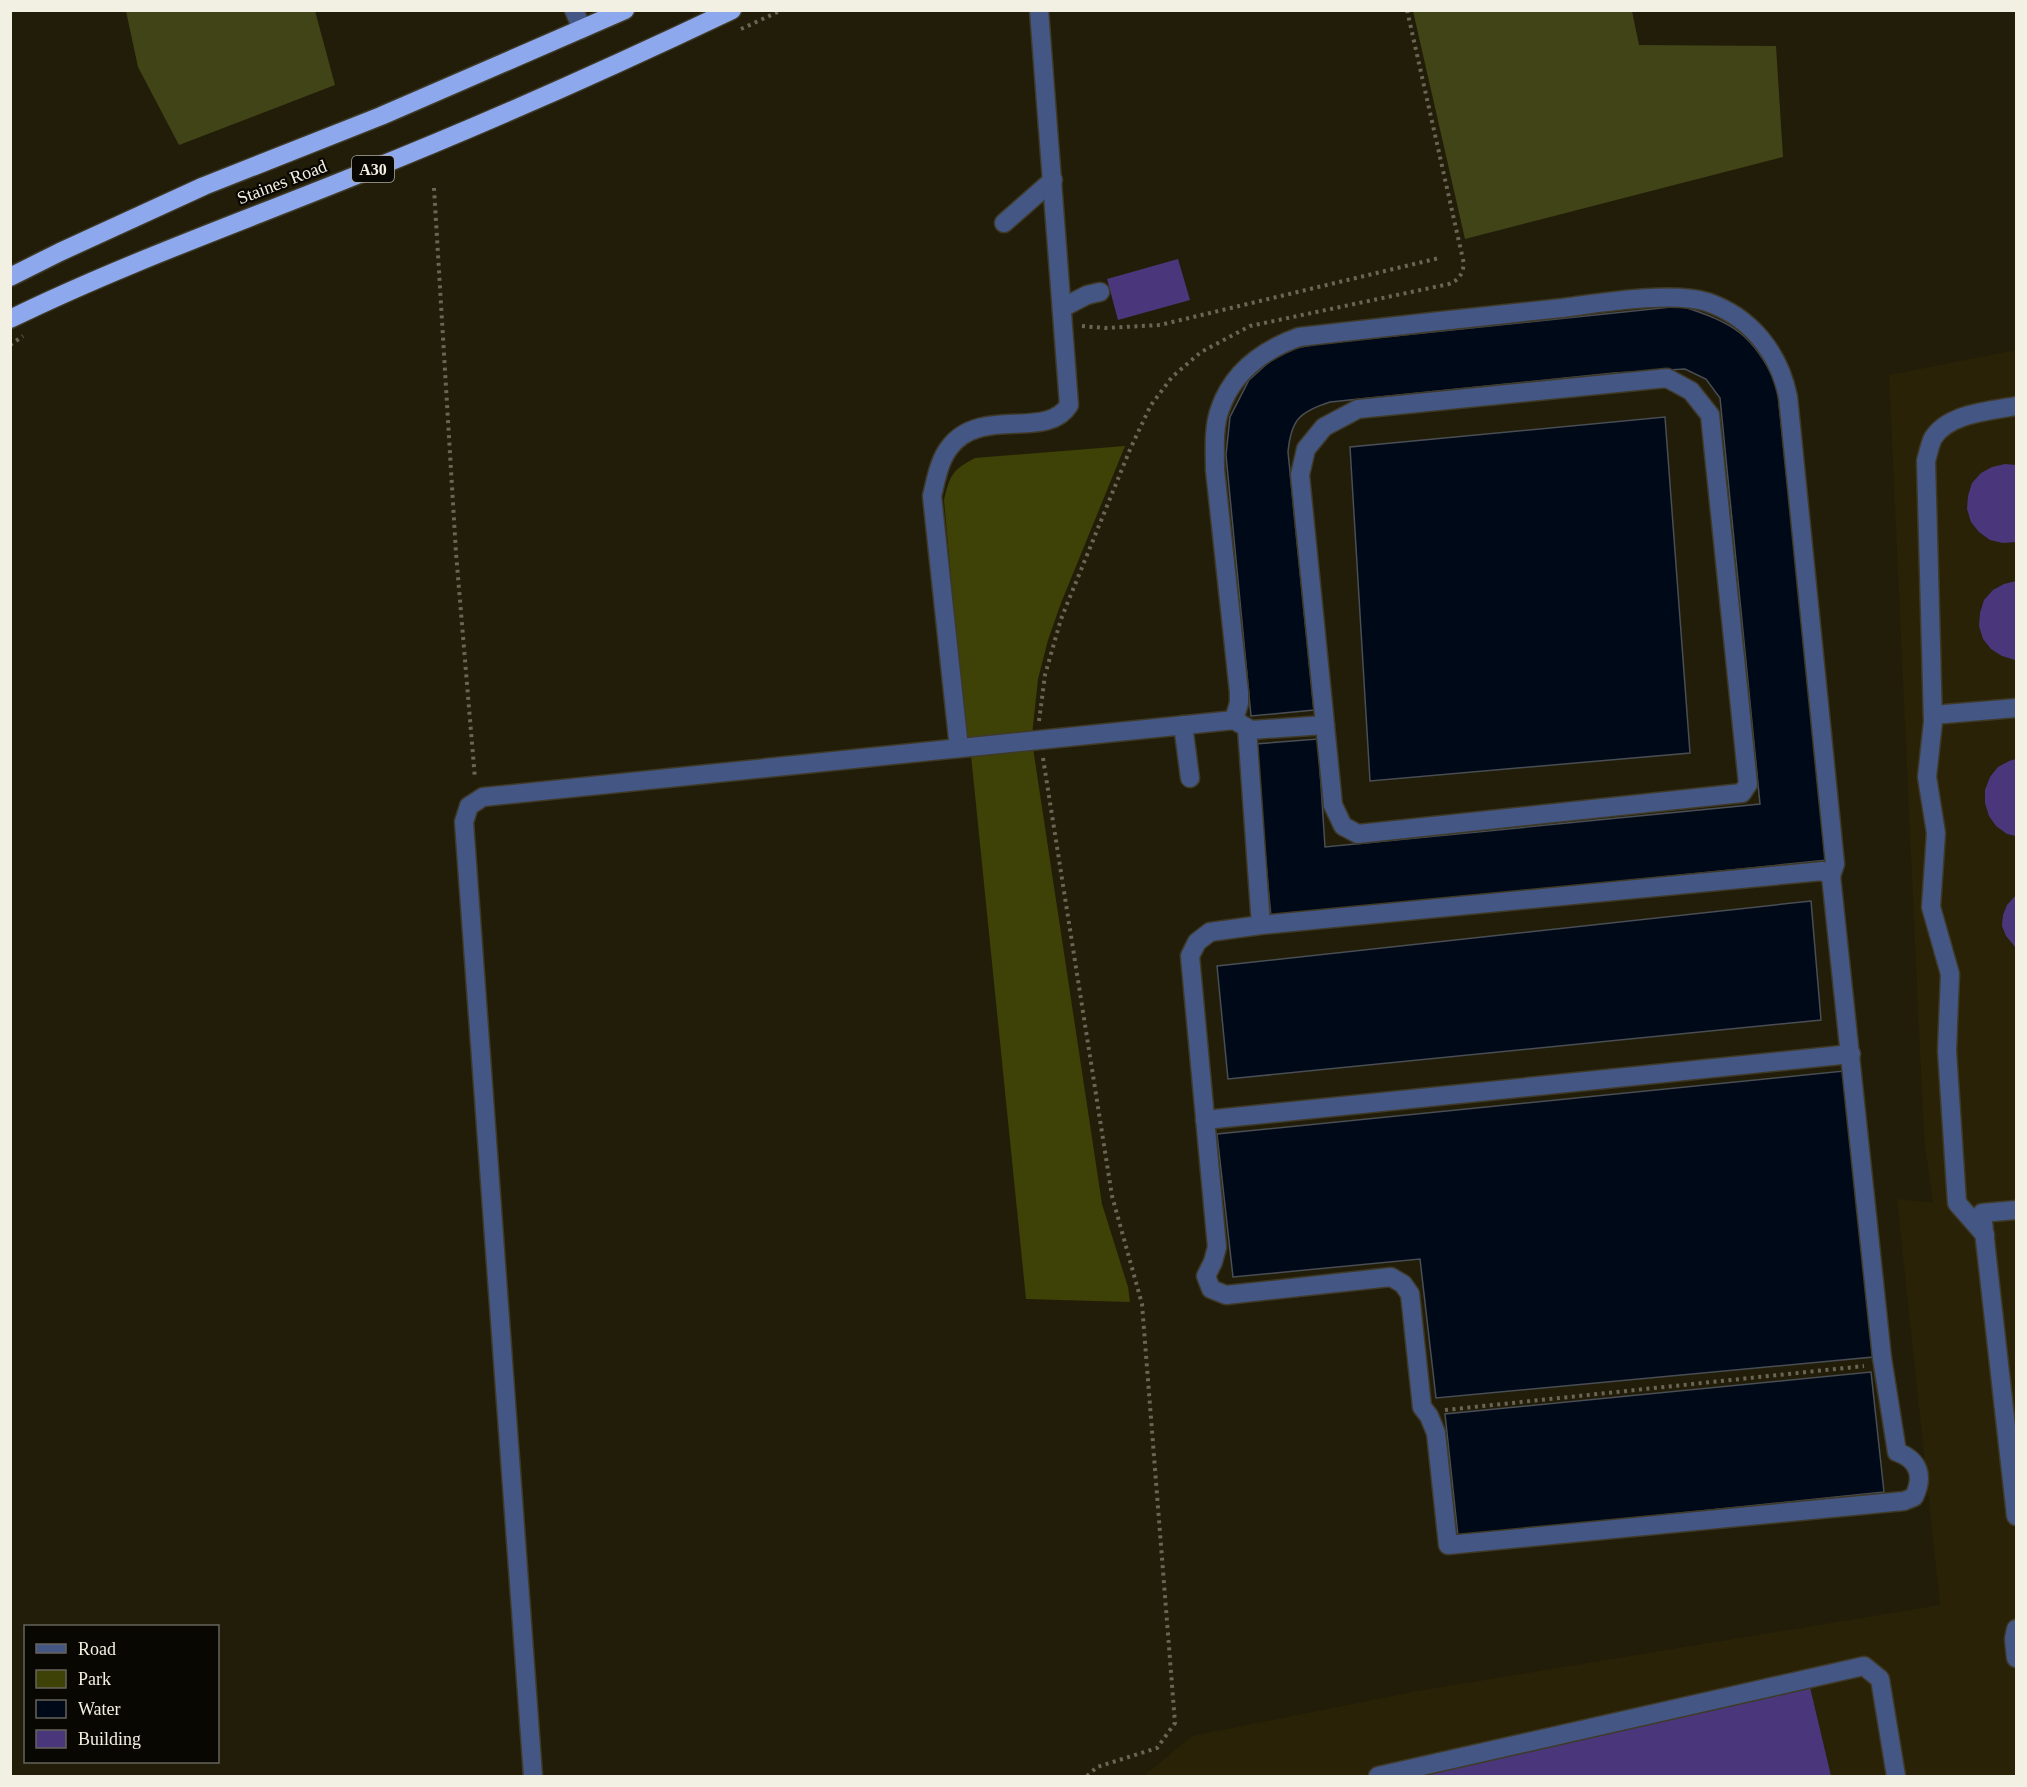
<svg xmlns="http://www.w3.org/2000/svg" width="2027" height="1787" font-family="Georgia,serif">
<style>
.built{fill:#292207}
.green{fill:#3e4206}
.forest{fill:#404416}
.water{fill:#000917;stroke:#494e54;stroke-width:1.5}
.building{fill:#4a377b}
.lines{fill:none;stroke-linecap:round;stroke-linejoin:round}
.minor-casing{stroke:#3f3a28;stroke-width:21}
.highway-casing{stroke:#3f3a28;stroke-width:21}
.path{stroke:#6a6554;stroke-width:4;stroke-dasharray:3 4.5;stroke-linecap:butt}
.minor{stroke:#445683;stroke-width:18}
.highway{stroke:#8da8ec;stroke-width:18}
.labels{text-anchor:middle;stroke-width:4.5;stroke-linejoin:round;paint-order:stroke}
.shield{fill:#090702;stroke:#aca9a0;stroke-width:1.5}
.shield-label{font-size:16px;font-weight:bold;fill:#f2efe3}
.street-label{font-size:18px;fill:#f2efe3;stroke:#090702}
</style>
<rect width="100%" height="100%" fill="#221d09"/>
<path class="built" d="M2016,350v1426h-872l48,-40 226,-45 522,-86 -43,-406 36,4 -9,-66 -35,-762z"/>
<g class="green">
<path d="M1125,446l-64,157 -13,37 -10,39 -6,56 -66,7 -22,-242c6,-25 8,-30 31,-42z"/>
<path d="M1033,748l69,456 26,83 2,15 -104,-3 -55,-544z"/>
</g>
<g class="forest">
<path d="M126,11h189l20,74 -156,60 -41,-78z"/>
<path d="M1413,11h219l7,34 137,1 7,111 -318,82z"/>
</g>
<g class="water">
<path d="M1681,306c53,17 72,28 96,79l51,475 -557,57 -16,-173 63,-5 7,108 435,-43 -40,-406 -14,-19 -21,-10 -71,4 -284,29c-31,10 -39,18 -42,50l26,258 -63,6 -25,-261 4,-38 19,-37 32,-29 36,-7z"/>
<path d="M1665,417l25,336 -320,28 -20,-334z"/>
<path d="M1811,901l10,119 -593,59 -11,-113z"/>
<path d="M1844,1071l29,286 -437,41 -16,-139 -187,18 -16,-143z"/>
<path d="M1871,1372l13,120 -426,44 -13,-122z"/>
</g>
<g class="building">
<path d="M1178,259l12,41 -72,20 -11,-41z"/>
<path d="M2005,464l11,1v77l-13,1 -13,-3 -11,-8 -8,-10 -4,-13 1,-13 4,-13 9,-10 11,-6z"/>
<path d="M2016,581v79h-1l-13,-4 -11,-7 -8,-10 -4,-13 1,-13 4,-13 9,-10 11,-6z"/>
<path d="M2016,759v77l-9,-2 -11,-8 -7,-10 -4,-13v-13l5,-13 8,-10 11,-6z"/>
<path d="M2016,895v53l-10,-12 -4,-10 1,-11 4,-10z"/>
<path d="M1809,1683l22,93h-420z"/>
</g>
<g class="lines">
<defs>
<g id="minor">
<path d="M574,10l8,19"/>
<path d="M1004,223l49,-43"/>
<path d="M1062,308l25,-13 13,-3"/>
<path d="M1667,378l24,13 19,24 38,369 -6,9 -384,41 -15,-8 -10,-21 -33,-330 6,-26 18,-22 34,-18z"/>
<path d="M1933,715l83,-7"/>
<path d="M1234,720l5,-17v-11l-24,-222c0,-19 -2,-42 5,-61 13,-38 43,-59 79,-72 88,-10 175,-20 263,-29 38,-5 109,-17 145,-6 44,15 72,51 81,95l47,467 -4,12"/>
<path d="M1183,725l7,53"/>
<path d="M1247,728l14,197 -51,7 -13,10 -7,14 27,291 -4,15 -7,14 5,13 15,6 165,-18 12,7 7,10 12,113 7,9 7,17 12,112 456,-44 10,-4c10,-21 5,-37 -17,-45l-15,-94 -51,-482 -8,-5 -562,54"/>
<path d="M959,748l-27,-252c4,-16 7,-35 17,-48 31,-43 98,-7 120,-43l-30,-395"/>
<path d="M1205,1120l646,-66"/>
<path d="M2016,1210l-34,3 34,303"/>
<path d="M1985,1235l-28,-32 -10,-152 3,-77 -19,-67 5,-74 -9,-56 6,-55 -7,-261c2,-7 4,-17 7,-23 16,-25 57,-27 83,-32"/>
<path d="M2016,1629l-2,10 2,19"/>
<path d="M533,1776l-69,-954 5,-16 14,-9 751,-77 17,10 74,-5"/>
<path d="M1378,1776l486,-110 16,13 16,97"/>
</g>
<g id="highway">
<path d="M10,277l50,-25 144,-66 177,-70 244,-106"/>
<path d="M10,319c115,-56 234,-98 352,-146 125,-50 248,-105 370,-163"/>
</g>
</defs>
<use href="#minor" class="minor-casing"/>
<use href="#highway" class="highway-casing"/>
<g class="path">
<path d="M741,29l41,-19"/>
<path d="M434,188l22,365 19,226"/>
<path d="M1082,326l23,2 55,-3 279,-67"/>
<path d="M10,345l13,-9"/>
<path d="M1039,721l6,-46 16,-56 70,-172 20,-42 21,-28 29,-25 49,-26 199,-42c10,-4 13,-9 15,-20l-57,-254"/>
<path d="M1043,758l69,438 30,108 33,419 -18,25 -60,19 -10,9"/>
<path d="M1445,1410l419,-44"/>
</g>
<use href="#minor" class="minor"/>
<use href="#highway" class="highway"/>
</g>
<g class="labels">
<rect class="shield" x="352" y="156" width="42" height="26" rx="4.5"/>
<g class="shield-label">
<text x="373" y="175">A30</text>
</g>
<g class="street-label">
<text transform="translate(282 182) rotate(-21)" y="6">Staines Road</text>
</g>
</g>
<rect width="2027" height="1787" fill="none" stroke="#f2efe3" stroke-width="24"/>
<rect x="24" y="1625" width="195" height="138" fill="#090702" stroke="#66645c" stroke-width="1.5"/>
<rect x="36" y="1644" width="30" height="9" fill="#445683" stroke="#66645c" stroke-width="1.5"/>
<text x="78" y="1655" font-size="18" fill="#f2efe3">Road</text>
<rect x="36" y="1670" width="30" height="18" fill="#3e4206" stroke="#66645c" stroke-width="1.5"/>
<text x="78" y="1685" font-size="18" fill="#f2efe3">Park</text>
<rect x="36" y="1700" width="30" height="18" fill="#000917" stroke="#66645c" stroke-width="1.5"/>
<text x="78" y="1715" font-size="18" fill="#f2efe3">Water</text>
<rect x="36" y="1730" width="30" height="18" fill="#4a377b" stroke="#66645c" stroke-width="1.5"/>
<text x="78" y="1745" font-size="18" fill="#f2efe3">Building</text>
</svg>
